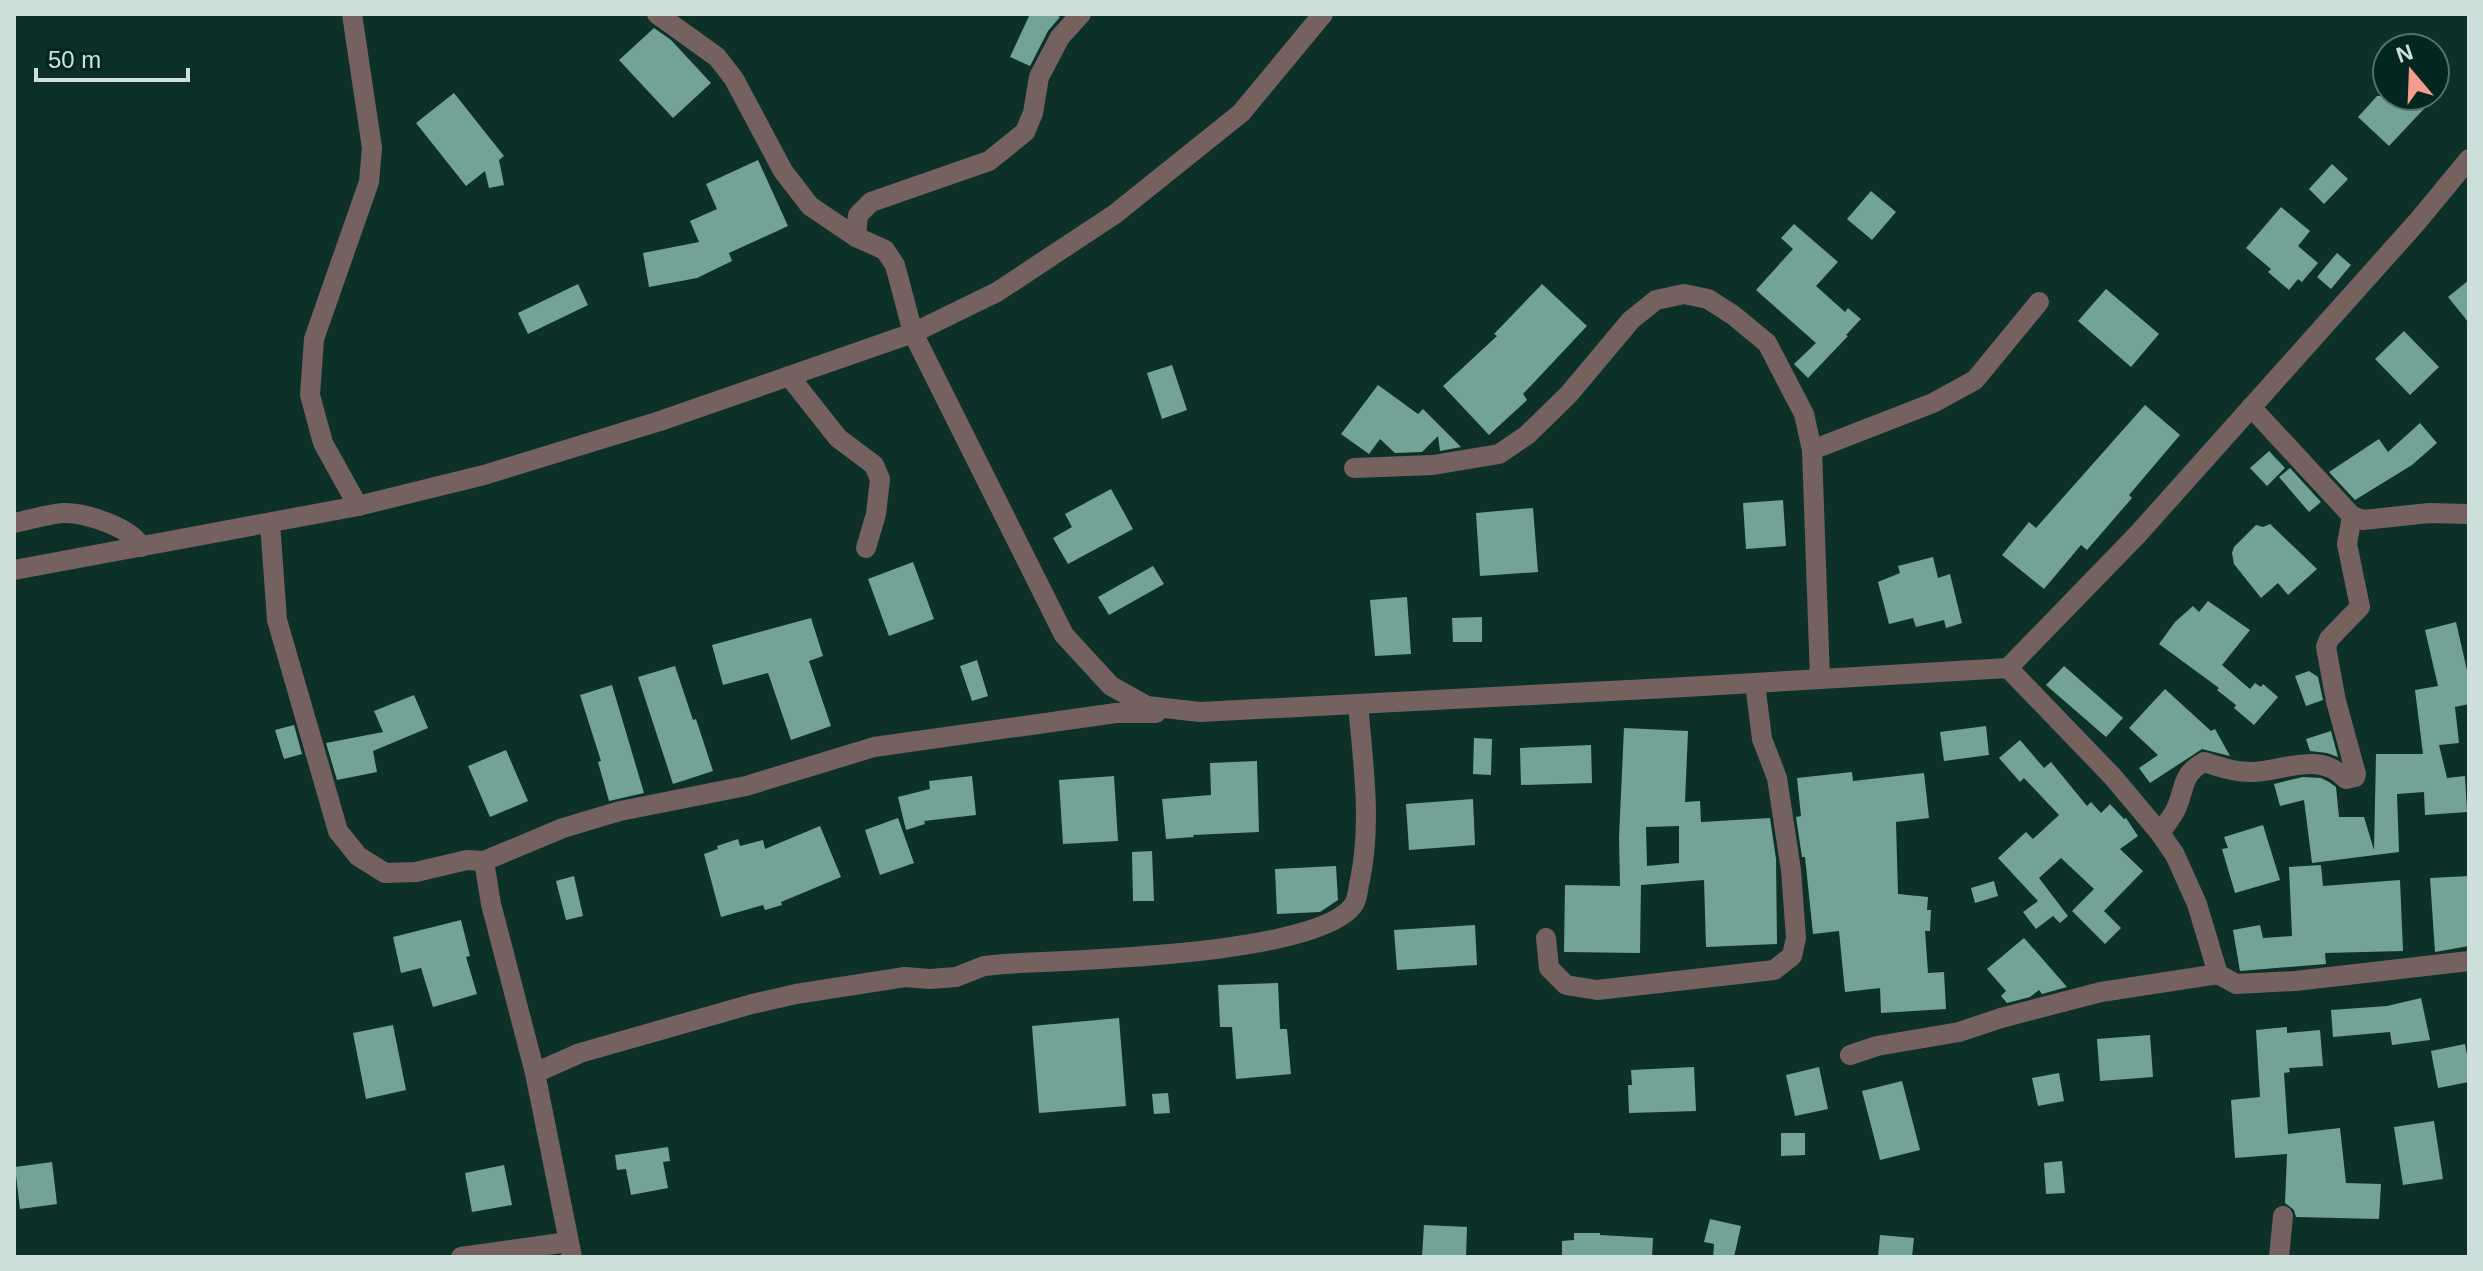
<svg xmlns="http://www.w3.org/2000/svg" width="2483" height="1271" font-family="Helvetica,sans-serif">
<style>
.building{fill:#72a396;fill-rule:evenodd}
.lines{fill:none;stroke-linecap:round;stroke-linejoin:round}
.minor{stroke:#75625e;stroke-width:20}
.tertiary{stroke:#75625e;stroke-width:20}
</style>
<rect width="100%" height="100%" fill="#0d3129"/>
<g class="building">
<path d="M1030,14h24l6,3 -12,14 -18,35 -20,-9z"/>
<path d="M654,28l17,12 40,43 -38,35 -54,-58z"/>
<path d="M454,93l50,63 -5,4 5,25 -15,3 -4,-17 -19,15 -50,-63z"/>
<path d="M2377,96h59l-47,50 -31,-29z"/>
<path d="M758,160l30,66 -59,27 3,8 -35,17 -48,9 -6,-34 56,-11 -9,-21 27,-12 -11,-25z"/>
<path d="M2332,164l16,15 -24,25 -15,-15z"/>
<path d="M1871,191l25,21 -24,28 -25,-21z"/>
<path d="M2281,207l29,24 -12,15 20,17 -16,19 -4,-3 -9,11 -21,-18 3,-3 -25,-21z"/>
<path d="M1794,224l44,38 -22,24 29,26 3,-4 13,11 -15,16 2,1 -40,42 -14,-14 22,-21 -60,-53 37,-41 -12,-11z"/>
<path d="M2337,253l14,12 -20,24 -14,-12z"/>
<path d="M2469,280v43l-21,-26z"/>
<path d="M578,284l10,21 -60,29 -10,-21z"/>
<path d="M1542,284l45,42 -64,68 4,6 -38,35 -46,-49 54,-50 -3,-2z"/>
<path d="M2106,289l53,45 -28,33 -53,-46z"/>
<path d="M2404,331l35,36 -29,28 -35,-36z"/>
<path d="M1172,365l15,45 -25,9 -15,-46z"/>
<path d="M1378,385l40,29 5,-5 38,38 -21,4 -2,-15 -16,16 -27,1 -15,-14 -11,15 -28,-20z"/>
<path d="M2145,405l35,30 -51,60 3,3 -45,52 -6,-5 -37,44 -42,-34 27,-33 7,6z"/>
<path d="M2420,423l17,20 -25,22 -57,35 -26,-28 50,-33 9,13z"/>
<path d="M2269,451l16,17 -18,18 -17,-18z"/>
<path d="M2290,468l31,34 -12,10 -30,-35z"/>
<path d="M1111,489l22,40 -65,35 -15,-26 19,-11 -7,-13z"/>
<path d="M1783,500l3,46 -40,3 -3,-46z"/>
<path d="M1533,508l5,64 -58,4 -4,-63z"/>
<path d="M2270,524l47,45 -29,26 -10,-12 -17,15 -27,-34 -2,-11 2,-6 22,-22 7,2z"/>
<path d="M1933,557l5,21 12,-4 12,49 -16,5 -2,-8 -28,7 -3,-9 -24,6 -11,-42 22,-9 -2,-7z"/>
<path d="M913,562l21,57 -45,17 -21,-57z"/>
<path d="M1153,566l11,18 -55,31 -11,-18z"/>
<path d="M1407,597l4,57 -36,2 -5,-56z"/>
<path d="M2208,601l42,29 -28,35 28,24 5,-6 6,4 2,-3 15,13 -24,28 -20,-17 2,-3 -19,-15 2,-2 -60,-44 16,-22 18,-16 6,6z"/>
<path d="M1482,617v25h-29l-1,-24z"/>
<path d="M811,618l12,38 -14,5 22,65 -40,14 -23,-67 -45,12 -11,-40z"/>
<path d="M2456,622l13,57v25l-14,3 4,36 -20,2 8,33 18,-2 2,36 -42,3 -1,-23 -27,2 2,58 -87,11 -8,-63 -24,6 -6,-22 29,-7 18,1 8,4 7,5 3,30h25l10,33 2,-96h47l-8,-64 23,-4 -13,-56z"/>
<path d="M977,660l11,36 -16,5 -12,-35z"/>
<path d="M675,666l18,54 3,-1 17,52 -40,13 -35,-107z"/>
<path d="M2064,666l59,52 -17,19 -60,-52z"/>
<path d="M2309,671l9,6 5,23 -17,6 -11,-30z"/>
<path d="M612,685l32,108 -35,8 -11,-39 3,-1 -21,-66z"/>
<path d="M2165,689l46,42 4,-2 15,27 -28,-7 -52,34 -11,-15 19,-13 -29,-27z"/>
<path d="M414,695l14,33 -55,23 4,21 -40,8 -11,-37 57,-11 -9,-21z"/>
<path d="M294,725l8,29 -18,5 -9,-29z"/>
<path d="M1986,726l3,29 -45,6 -4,-29z"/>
<path d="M1624,728l64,3 -3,71 15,-1 1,21 69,-4 6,41 1,85 -71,3 -2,-67 -63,5 -1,68 -76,-1 1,-67 55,1 -1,-49zM1679,826v37l-32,3 -1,-39z"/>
<path d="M2331,731l7,26 -11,-4 -17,-2 -4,-12z"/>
<path d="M1474,738l18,1 -1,36 -18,-1z"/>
<path d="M2020,740l24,28 7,-6 36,44 4,-4 10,11 9,-9 14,15 2,-1 12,18 -18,13 23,22 -39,40 17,17 -16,16 -33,-33 22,-22 -33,-31 -22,20 29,38 -8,7 -7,-7 -17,13 -13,-17 15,-11 -40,-43 28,-26 7,7 26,-24 -35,-37 -4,4 -21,-24z"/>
<path d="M1591,745l1,38 -71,2 -1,-37z"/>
<path d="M506,750l22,51 -38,16 -22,-51z"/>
<path d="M1257,761l2,71 -66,3 1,2 -28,2 -4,-40 49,-4 -1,-32z"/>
<path d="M1852,772l1,9 71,-8 5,45 -33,4 2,72 30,3 -1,13h4l-1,21h-5l3,42 16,-1 2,37 -65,4 -1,-25 -35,4 -6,-61 -26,3 -8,-77h-3l-6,-40 5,-1 -4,-38z"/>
<path d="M972,776l4,39 -52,6 1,3 -19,6 -8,-33 32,-8 -1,-8z"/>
<path d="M1114,776l4,65 -55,3 -4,-64z"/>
<path d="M1473,799l2,46 -66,5 -3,-46z"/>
<path d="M898,818l16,45 -34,12 -15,-45z"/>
<path d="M2263,825l17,55 -45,13 -13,-44 6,-1 -4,-11z"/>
<path d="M820,826l21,51 -60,25 1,3 -17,5 -2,-5 -42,12 -17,-63 14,-5 -1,-3 21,-7 2,7 23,-6 2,9z"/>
<path d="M1152,851l2,50h-21l-1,-49z"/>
<path d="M2321,865l2,21 77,-6 3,71 -78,2 1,11 -86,7 -7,-41 27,-5 3,13 29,-2 -3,-69z"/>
<path d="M1336,866l2,34 -18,12 -43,2 -2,-45z"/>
<path d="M574,876l9,40 -17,4 -10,-39z"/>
<path d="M2469,876v70l-34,6 -5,-74z"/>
<path d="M1994,881l4,15 -23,7 -4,-15z"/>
<path d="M461,920l9,36 -4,1 11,37 -44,13 -12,-39 -20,5 -8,-36z"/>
<path d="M1475,925l2,40 -80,5 -3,-40z"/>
<path d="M2024,938l43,49 -25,7 -3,-4 -9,7 -23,6 -6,-7 5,-5 -19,-22z"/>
<path d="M1278,983l2,46h7l4,45 -55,5 -4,-52h-12l-2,-42z"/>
<path d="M2421,998l9,42 -38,5 -2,-13 -57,5 -2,-27 56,-4z"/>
<path d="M1119,1018l7,88 -87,7 -7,-87z"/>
<path d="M393,1025l13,65 -40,9 -13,-66z"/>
<path d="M2287,1027v6l33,-3 3,36 -34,2 1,4 -6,1 4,61 52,-6 6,55 35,1 -2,35 -83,-2 -2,-7 -9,-7 2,-49 -52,4 -4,-58 29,-3 -4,-67z"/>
<path d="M2150,1035l3,42 -53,4 -3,-42z"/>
<path d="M2465,1044l4,21v17l-31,6 -7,-37z"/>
<path d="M1694,1067l2,44 -67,2 -1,-28h4l-1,-15z"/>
<path d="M1819,1067l9,42 -33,7 -9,-41z"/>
<path d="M2059,1073l5,28 -26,5 -6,-28z"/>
<path d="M1902,1081l18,69 -40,10 -18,-69z"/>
<path d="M1168,1093l2,20 -16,1 -2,-20z"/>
<path d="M2434,1121l9,58 -40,6 -9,-58z"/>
<path d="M1781,1133h24v22l-24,1z"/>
<path d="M668,1147l2,14 -7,1 5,26 -37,7 -5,-26 -9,1 -2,-15z"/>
<path d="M2062,1161l3,32 -19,1 -2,-31z"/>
<path d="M52,1162l5,42 -37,5 -5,-42z"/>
<path d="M504,1165l8,40 -40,7 -7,-39z"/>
<path d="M1710,1219l31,7 -7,31h-21l1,-13 -10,-2z"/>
<path d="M1424,1225l43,2 -1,30h-44z"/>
<path d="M1574,1233h26v2l53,3 -1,19h-90v-16l12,-1z"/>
<path d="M1880,1235l34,3 -2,19h-34z"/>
</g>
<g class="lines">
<g class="minor">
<path d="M352,14l20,134 -3,34 -55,157 -4,56 13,48 35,63"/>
<path d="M657,14l60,43 17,22 49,92 27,35 46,31 29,13 10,15 18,68 151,302 47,51 36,20 53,6 468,-24 340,-20 105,109 47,56 15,22 22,49 21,70 18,10 59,-3 174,-20"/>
<path d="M856,237l2,-22 13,-13 118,-41 36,-29 8,-19 6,-36 21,-40 21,-23"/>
<path d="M789,376l49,62 36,27 6,14 -4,35 -10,34"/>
<path d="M2251,407l101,109 11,4 66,-7 40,1"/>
<path d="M1812,450l121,-47 42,-23 64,-78"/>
<path d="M1354,468l79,-3 66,-11 28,-19 42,-41 62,-74 25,-20 28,-6 24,5 25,16 34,28 37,71 8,36 8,229"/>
<path d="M14,523c16,-3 33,-9 49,-10 21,-1 70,15 78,34"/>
<path d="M270,523l7,97 61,211 20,25 27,17 31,-1 51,-12 17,1 79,-33 57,-17 126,-25 128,-39 242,-34h40"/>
<path d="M2008,668l130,-134 279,-312 52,-63"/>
<path d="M2160,833c5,-7 11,-15 15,-22 11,-22 5,-36 29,-49 16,5 33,11 50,10 33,-2 65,-21 92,7l9,-2 1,-3 -20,-73 -10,-54 3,-8 31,-32 -13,-63 5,-28"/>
<path d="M484,861l7,43 44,169 37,184"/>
<path d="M1546,938l3,30 17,17 31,5 177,-20 18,-14 4,-18 -5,-68 -14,-92 -15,-39 -7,-56"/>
<path d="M1850,1055l27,-9 82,-14 42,-14 100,-26 117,-18"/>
<path d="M535,1073l45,-20 172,-49 44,-10 109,-17 25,2 26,-2 28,-11 20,-2c64,-4 317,-8 350,-60 4,-6 4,-17 6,-24 12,-57 3,-118 -2,-176"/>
<path d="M461,1257l107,-15"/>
<path d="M2279,1257l4,-41"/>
</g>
<path class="tertiary" d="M14,570l344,-64 126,-31 176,-54 253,-88 84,-41 118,-78 126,-101 82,-99"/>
</g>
<rect width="2483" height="1271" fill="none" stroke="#cde0db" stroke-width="32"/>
<g transform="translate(2411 72) rotate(341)"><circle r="38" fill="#022720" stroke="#53716b" stroke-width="2"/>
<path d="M0-6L14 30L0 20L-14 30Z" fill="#f49d8c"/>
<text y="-12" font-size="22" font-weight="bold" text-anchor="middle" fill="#cde0db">N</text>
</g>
<path d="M36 68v12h152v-12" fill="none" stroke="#cde0db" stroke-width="4"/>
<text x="48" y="68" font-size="24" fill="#cde0db" stroke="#022720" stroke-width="6" paint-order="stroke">50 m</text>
</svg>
